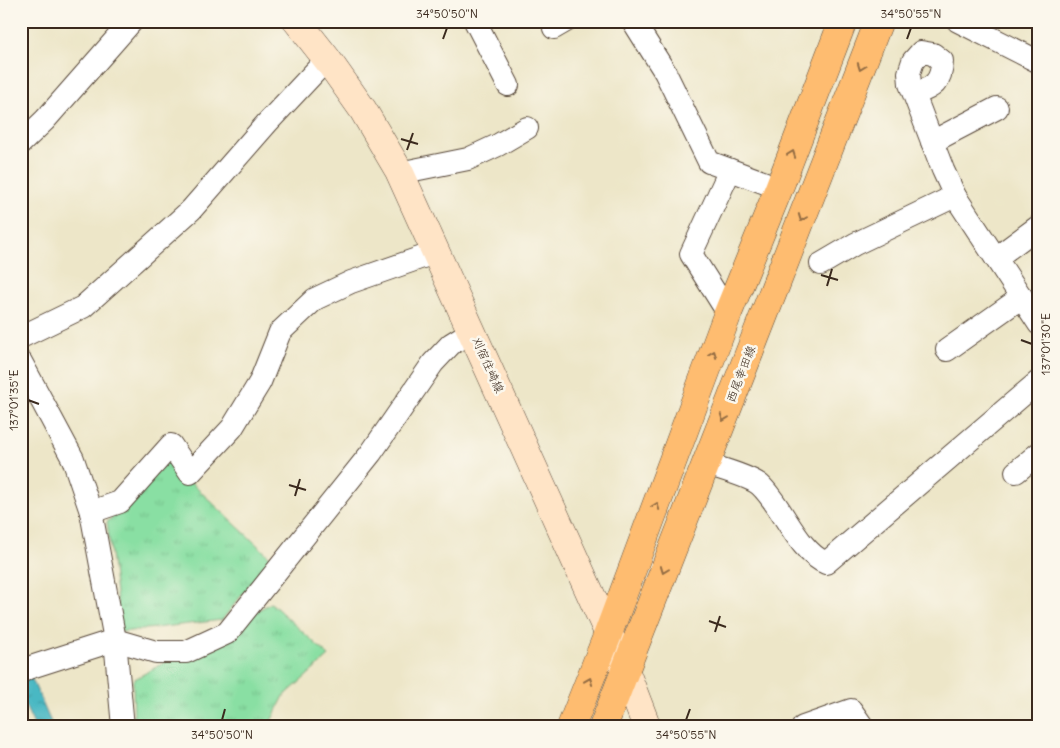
<svg xmlns="http://www.w3.org/2000/svg" width="1060" height="748" font-family="Delius,'Klee One',sans-serif">
<style>
.park{fill:url(#park-tufts);stroke:#628460}
.water{fill:url(#water-ripples);stroke:#427170}
.lines{fill:none;stroke-linecap:round;stroke-linejoin:round}
.street-casing{stroke:#564638;stroke-width:24}
.secondary-casing{stroke:#564638;stroke-width:29}
.primary-casing{stroke:#564638;stroke-width:29}
.street{stroke:#fff;stroke-width:22}
.secondary{stroke:#ffe4c6;stroke-width:28}
.primary{stroke:#febc70;stroke-width:28}
.oneway{stroke:#936c43}
.ticks{fill:none;stroke:#3b2a1e;stroke-width:2}
.labels{text-anchor:middle;stroke-width:5;stroke-linejoin:round;paint-order:stroke}
.street-label{font-size:12px;fill:#3b2a1e;stroke:#fbf7ec}
.neatline{fill:none;stroke:#3b2a1e;stroke-width:2}
.ticks-label{font-size:12px;text-anchor:middle;fill:#3b2a1e}
</style>
<defs>
<pattern id="park-tufts" width="24" height="20" patternUnits="userSpaceOnUse" patternTransform="scale(1.25)"><rect width="24" height="20" fill="#89dfa3"/><path d="M3 7l-1-3M5 7V3M7 7l1-3M15 17l-1-3M17 17v-4M19 17l1-3" fill="none" stroke="#77c08c"/></pattern>
<pattern id="water-ripples" width="26" height="14" patternUnits="userSpaceOnUse" patternTransform="scale(1.25)"><rect width="26" height="14" fill="#4ab8c3"/><path d="M2 4q2-2 4 0t4 0M15 11q2-2 4 0t4 0" fill="none" stroke="#3f969e"/></pattern>
</defs>
<rect width="100%" height="100%" fill="#fbf7ec"/>
<filter id="ink" filterUnits="userSpaceOnUse"><feTurbulence type="fractalNoise" baseFrequency=".02" numOctaves="2"/><feDisplacementMap in="SourceGraphic" scale="10" xChannelSelector="R" yChannelSelector="G"/><feConvolveMatrix kernelMatrix="1 2 1 2 8 2 1 2 1" color-interpolation-filters="sRGB"/></filter>
<filter id="wash" filterUnits="userSpaceOnUse"><feTurbulence type="fractalNoise" baseFrequency=".0096" numOctaves="4" result="noise"/><feDisplacementMap in="SourceGraphic" scale="20" xChannelSelector="R" yChannelSelector="G"/><feGaussianBlur stdDeviation="1.12" result="paint"/><feColorMatrix in="noise" values="0 0 0 0 0 0 0 0 0 0 0 0 0 0 0 0 0 1.4 0 .05"/><feComposite in="paint" operator="in"/></filter>
<g filter="url(#wash)">
<rect width="100%" height="100%" fill="#ede6c8"/>
<g class="park">
<path d="M168,461l103,97 -49,62 -101,12 -14,-110z"/>
<path d="M271,603l58,53 -45,40 -16,31h-134l-1,-47z"/>
</g>
<path class="water" d="M21,654l32,73h-18l-14,-30z"/>
</g>
<g filter="url(#ink)">
<g class="lines">
<defs>
<g id="street">
<path d="M475,21l33,64"/>
<path d="M633,21l32,51 44,90 70,26"/>
<path d="M958,21l81,41"/>
<path d="M554,28l12,-7"/>
<path d="M914,94c19,-6 28,-12 28,-33l-9,-7 -12,-2 -8,9 -4,12 1,11 33,86 12,26 84,128"/>
<path d="M932,142l65,-34"/>
<path d="M21,143l24,-23 87,-99"/>
<path d="M399,173l69,-14 30,-14 29,-17"/>
<path d="M996,258l43,-32"/>
<path d="M821,264l34,-20 100,-48"/>
<path d="M728,313l-37,-59 39,-84"/>
<path d="M21,337l62,-30 108,-97 76,-87 60,-64"/>
<path d="M947,350l75,-53"/>
<path d="M21,362l52,97 18,53 24,128 8,87"/>
<path d="M706,464c13,4 45,13 54,21 22,20 38,67 66,78l213,-182"/>
<path d="M1016,472l23,-19"/>
<path d="M91,512l29,-10 51,-57 19,28 42,-45 28,-46 20,-50 35,-33 36,-17 86,-30"/>
<path d="M21,672l7,-4 87,-28 41,12h30l41,-19 144,-180 62,-90 18,-19 21,-13"/>
<path d="M803,727l48,-17 12,17"/>
</g>
<path id="secondary" d="M297,21l30,38 36,51 36,61 226,499 22,57"/>
<g id="primary">
<path d="M571,727l37,-93 120,-321 51,-125 64,-167"/>
<path d="M603,727l276,-706"/>
</g>
</defs>
<use href="#street" class="street-casing"/>
<use href="#secondary" class="secondary-casing"/>
<use href="#primary" class="primary-casing"/>
<use href="#street" class="street"/>
<use href="#secondary" class="secondary"/>
<use href="#primary" class="primary"/>
</g>
<defs><path id="oneway-chevron" d="M-2-3.5L2.5 0L-2 3.5" fill="none" stroke-width="1.6" stroke-linecap="round" stroke-linejoin="round" transform="scale(1.25)"/></defs>
<g class="oneway">
<use href="#oneway-chevron" transform="translate(861 67) rotate(111)"/>
<use href="#oneway-chevron" transform="translate(792 154) rotate(-69)"/>
<use href="#oneway-chevron" transform="translate(802 218) rotate(111)"/>
<use href="#oneway-chevron" transform="translate(713 354) rotate(-69)"/>
<use href="#oneway-chevron" transform="translate(724 418) rotate(111)"/>
<use href="#oneway-chevron" transform="translate(656 506) rotate(-69)"/>
<use href="#oneway-chevron" transform="translate(664 570) rotate(111)"/>
<use href="#oneway-chevron" transform="translate(589 681) rotate(-68)"/>
</g>
</g>
<path class="ticks" d="M443,39l4,-11M907,39l4,-11M401,139l17,5M407,150l6,-17M821,275l17,5M827,286l5,-17M1021,340l11,4M28,400l11,4M289,485l17,5M295,496l5,-17M709,621l17,6M715,632l5,-16M222,720l3,-11M686,720l4,-11"/>
<g class="labels">
<g class="street-label">
<text transform="translate(488 365) rotate(66)" y="4">刈宿住崎線</text>
<text transform="translate(741 374) rotate(-69)" y="4">西尾幸田線</text>
</g>
</g>
<rect width="1060" height="748" fill="none" stroke="#fbf7ec" stroke-width="55"/>
<rect x="28" y="28" width="1004" height="692" class="neatline"/>
<g class="ticks-label">
<text x="447" y="18">34°50'50"N</text>
<text x="911" y="18">34°50'55"N</text>
<text transform="translate(1046 344) rotate(-90)" y="4">137°01'30"E</text>
<text transform="translate(14 400) rotate(-90)" y="4">137°01'35"E</text>
<text x="222" y="739">34°50'50"N</text>
<text x="686" y="739">34°50'55"N</text>
</g>
</svg>
